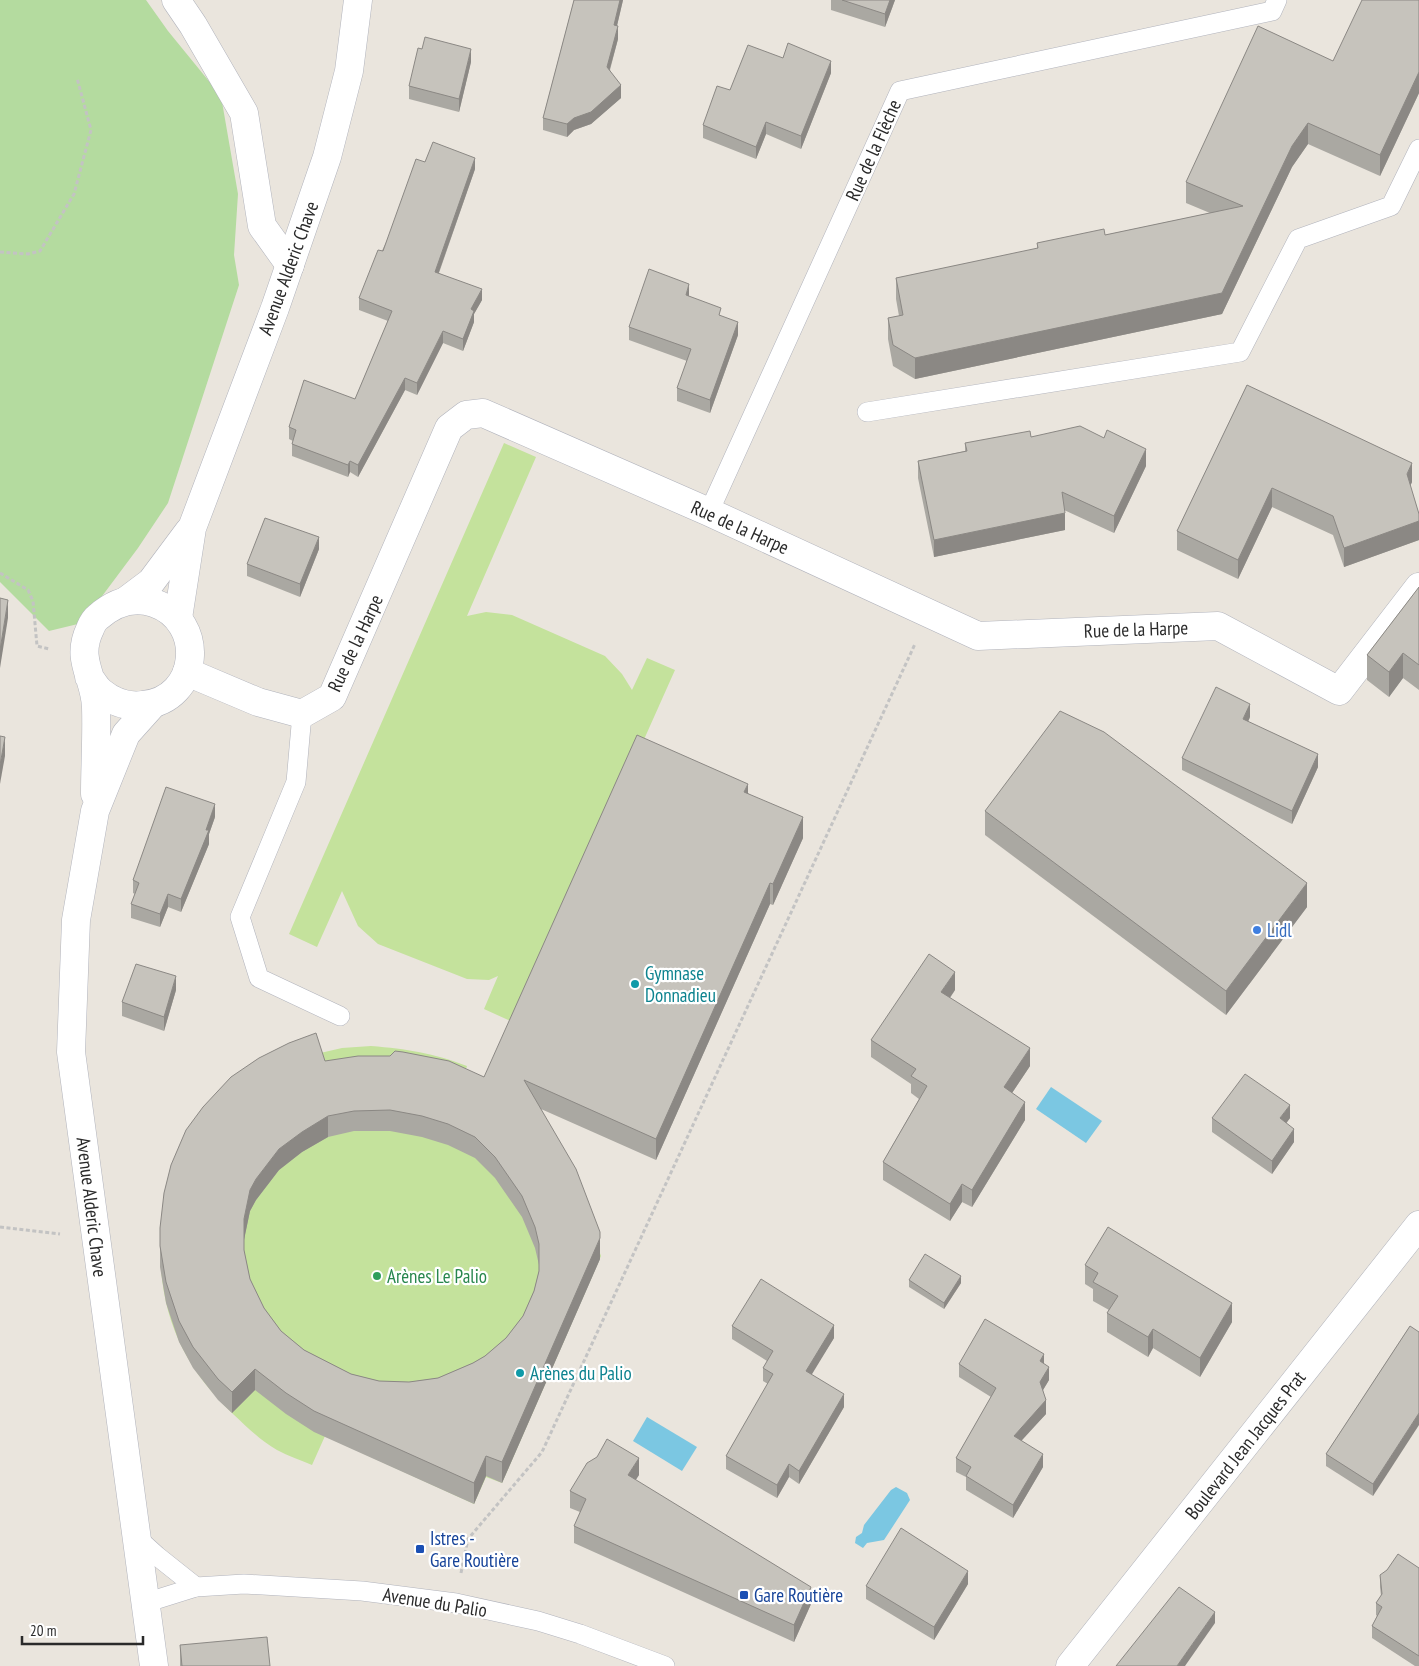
<svg xmlns="http://www.w3.org/2000/svg" width="1419" height="1666" font-family="'PT Sans Narrow',sans-serif">
<style>
.green{fill:#b4db9f}
.pitch{fill:#c4e29c}
.water{fill:#7bc7e2}
.lines{fill:none;stroke-linecap:round;stroke-linejoin:round}
.service-casing{stroke:#b1b3bc;stroke-width:20}
.minor-casing{stroke:#b1b3bc;stroke-width:29}
.tertiary-casing{stroke:#b1b3bc;stroke-width:29}
.secondary-casing{stroke:#b1b3bc;stroke-width:29}
.path{stroke:#c3c3c3;stroke-width:3;stroke-dasharray:4 2.5;stroke-linecap:butt}
.service{stroke:#fff;stroke-width:19}
.minor{stroke:#fff;stroke-width:28}
.tertiary{stroke:#fff;stroke-width:28}
.secondary{stroke:#fff;stroke-width:28}
.wall{fill:#aaa8a2;fill-rule:evenodd}
.shaded-wall{fill:#8b8884}
.building{fill:#c6c3bc;stroke:#8b8884;fill-rule:evenodd}
.shop-dot{fill:#3f7fe0;stroke:#fff;stroke-width:2}
.culture-dot{fill:#0f9aa8;stroke:#fff;stroke-width:2}
.leisure-dot{fill:#2e9e5b;stroke:#fff;stroke-width:2}
.transit-dot{fill:#1a4fb4;stroke:#fff;stroke-width:2}
.labels{text-anchor:middle;stroke-width:4.5;stroke-linejoin:round;paint-order:stroke}
.street-label{font-size:19px;fill:#2a2a2a;stroke:#fff}
.shop-label{font-size:19px;fill:#366cbe;stroke:#fff;text-anchor:start}
.culture-label{font-size:19px;fill:#0d838f;stroke:#fff;text-anchor:start}
.leisure-label{font-size:19px;fill:#27864d;stroke:#fff;text-anchor:start}
.transit-label{font-size:19px;fill:#164399;stroke:#fff;text-anchor:start}
</style>
<rect width="100%" height="100%" fill="#eae5dd"/>
<path class="green" d="M0,0h146l22,31 53,65 17,98 -4,61 5,30 -71,218 -30,45 -56,75 -33,8 -49,-49z"/>
<g class="pitch">
<path d="M504,443l32,14 -69,159 19,-4 26,3 93,41 17,18 10,16 15,-32 28,12 -158,354 -33,-15 14,-33 -9,4 -22,-1 -89,-35 -20,-18 -16,-35 -25,56 -28,-13z"/>
<path d="M371,1046c36,3 62,7 96,20l-7,20 128,134 13,36 -99,227 -16,-6 -12,27 -149,-68 -13,29c-11,-5 -24,-9 -35,-15 -16,-9 -30,-23 -44,-36 -49,-47 -72,-96 -73,-165l156,-195 26,-6z"/>
</g>
<g class="water">
<path d="M1051,1087l51,34 -16,22 -50,-34z"/>
<path d="M647,1417l50,30 -15,24 -49,-30z"/>
<path d="M896,1487l11,6 3,7 -26,40 -17,3 -4,5 -8,-5 1,-6 6,-4 2,-8 27,-35z"/>
</g>
<g class="lines">
<defs>
<g id="service">
<path d="M867,412l373,-60 58,-113 93,-33 28,-57"/>
<path d="M709,512l191,-421 372,-80 5,-11"/>
<path d="M302,714l-6,68 -56,135 19,61 81,38"/>
<path d="M136,1537l21,19 39,31"/>
<path d="M145,1603l51,-16 48,-3 118,7 94,12 82,18 42,13 85,32"/>
</g>
<g id="minor">
<path d="M176,0l17,25 51,88 18,113 28,39"/>
<path d="M187,672l71,30 44,12 30,-17 117,-269 17,-13 17,-2 226,99 269,124 240,-10 121,65 80,-104"/>
</g>
<g id="tertiary">
<path d="M127,600l24,-18 38,-51"/>
<path d="M178,618l14,-90 83,-220 52,-151 22,-86 9,-71"/>
<path d="M89,677c4,5 7,11 12,15 12,10 27,15 42,13 57,-5 64,-84 11,-102 -21,-7 -40,0 -56,14 -4,3 -6,7 -8,12 -15,31 5,48 6,78 1,29 -1,58 -1,87"/>
<path d="M152,705l-26,29 -31,77 -19,109 -5,132 83,614"/>
</g>
<path id="secondary" d="M1070,1666l349,-441"/>
</defs>
<use href="#service" class="service-casing"/>
<use href="#minor" class="minor-casing"/>
<use href="#tertiary" class="tertiary-casing"/>
<use href="#secondary" class="secondary-casing"/>
<g class="path">
<path d="M0,252l28,2 12,-3 34,-57 17,-64 -14,-52"/>
<path d="M0,573l28,17 5,11 4,45 12,3"/>
<path d="M0,1227l60,7"/>
<path d="M461,1573l7,-34 74,-87 373,-808"/>
</g>
<use href="#service" class="service"/>
<use href="#minor" class="minor"/>
<use href="#tertiary" class="tertiary"/>
<use href="#secondary" class="secondary"/>
</g>
<g class="wall">
<path d="M574,0h49l-6,26 1,13 -8,31 11,28 -30,26 -17,6 -7,7 -24,-7v-12z"/>
<path d="M831,0h64l-10,27 -54,-17z"/>
<path d="M1419,0v93l-39,83 -72,-32 -16,23 -70,147 -307,65 -22,-13 -5,-27v-21l11,-2 -3,-17v-21l141,-29v-6l68,-8 105,-22 -24,-10v-21l147,-121z"/>
<path d="M783,58l48,15 -30,76 -35,-15 -10,25 -53,-21v-13l27,-35z"/>
<path d="M471,62l-12,50 -50,-13v-13z"/>
<path d="M425,162l50,7 -36,104 43,27 -8,14v8l-11,29 -20,-8 -26,52 -12,-5 -47,87 -8,-5 -2,5 -56,-21v-12l1,-3 -4,-2v-12l66,-28 33,-78 -29,-11v-12z"/>
<path d="M689,296l32,20 17,19 -28,78 -33,-12v-13l10,-27 -58,-21v-13z"/>
<path d="M1247,385l165,97 -2,4 9,28v26l-75,27 -11,-32 -61,-28 -34,72 -61,-29v-19z"/>
<path d="M1031,437l115,29 -32,67 -50,-23 1,20 -131,27 -16,-79v-17l47,-10v-8z"/>
<path d="M319,549l-19,48 -53,-21v-12z"/>
<path d="M1419,587v103l-16,-12 -14,19 -22,-17v-25z"/>
<path d="M1250,717l-2,5 70,45 -26,57 -110,-54v-12z"/>
<path d="M748,793l55,45 -30,67 -3,-1 -114,256 -115,-51 59,150 -98,224 -16,-7 -12,28 -160,-72 -28,-18 -31,-24 -23,23 -14,-13 -25,-32 -14,-26 -13,-39 -6,-36v-39l165,-167 159,16zM354,1131h36l32,6 26,8 27,13 20,20 27,39 13,31 4,17v6l-5,20 -11,25 -17,22 -21,18 -12,7 -35,15 -29,4 -30,-1 -28,-7 -47,-24 -23,-19 -17,-23 -14,-29 -6,-29v-11l6,-28 6,-11 23,-30 23,-18 26,-15z"/>
<path d="M985,811l322,96 -81,108 -241,-180z"/>
<path d="M215,817l-6,17v10l-28,68 -13,-5 -8,20 -29,-9v-14l4,-10 -2,-1v-13z"/>
<path d="M176,990l-12,41 -42,-15v-14z"/>
<path d="M955,990l-5,8 80,68 -18,27 13,27 -53,87 -10,-5 -12,19 -67,-41v-18l36,-63 -8,-6v-9l-40,-27v-17z"/>
<path d="M1212,1118h78l-4,5 8,19 -22,32 -60,-42z"/>
<path d="M1085,1265l147,57 -32,55 -47,-29 -5,9 -41,-25v-19l2,-3 -16,-9v-12l-8,-5z"/>
<path d="M909,1280l52,3 -17,26 -35,-22z"/>
<path d="M732,1326l102,12 -23,36 33,33 -45,77 -10,-7 -12,21 -51,-29v-13l42,-72 -5,-3v-13l4,-7 -35,-22z"/>
<path d="M1410,1326l-37,170 -47,-30v-12z"/>
<path d="M959,1364h85l5,16 -6,10 3,24 -25,26 22,27 -30,51 -47,-28v-13l-10,-5v-14l35,-61 -32,-20z"/>
<path d="M639,1475l-4,5 176,124 -17,38 -220,-99v-17l6,-14 -10,-4v-17z"/>
<path d="M1419,1568v98h-4l-43,-28v-12l5,-10 -1,-1v-12l5,-7 -1,-9v-12z"/>
<path d="M968,1584l-34,56 -68,-41v-13z"/>
<path d="M180,1645l90,21h-90z"/>
</g>
<g class="shaded-wall">
<path d="M620,0h3l-9,38v-13z"/>
<path d="M890,0h5l-10,27v-13z"/>
<path d="M618,26v13l-11,40v-12z"/>
<path d="M471,49v13l-12,50v-13z"/>
<path d="M831,61v12l-30,76v-13z"/>
<path d="M1419,72v21l-39,83v-21z"/>
<path d="M621,85v13l-30,26 -17,6 -7,7v-13l7,-6z"/>
<path d="M766,122v12l-10,25v-12z"/>
<path d="M1308,123v21l-16,23 -70,147 -307,65v-21l307,-65 70,-147z"/>
<path d="M475,158v11l-40,114v-11z"/>
<path d="M689,284v13l-3,-2z"/>
<path d="M482,289v11l-8,14v8l-11,29v-12l8,-30z"/>
<path d="M738,322v13l-28,78v-13z"/>
<path d="M443,331v12l-26,52v-12z"/>
<path d="M405,378v12l-47,87v-12z"/>
<path d="M1146,449v17l-32,67v-17z"/>
<path d="M350,461v11l-2,5v-12z"/>
<path d="M1412,463v19l-5,11v-19z"/>
<path d="M1272,488v19l-34,72v-19z"/>
<path d="M1065,513v17l-131,27v-17z"/>
<path d="M1419,521v19l-75,27v-19z"/>
<path d="M319,537v12l-19,48v-13z"/>
<path d="M8,600v18l-8,50v-18z"/>
<path d="M1403,653v25l-14,19v-25z"/>
<path d="M1250,704v13l-7,15v-13z"/>
<path d="M5,737v19l-5,28v-19z"/>
<path d="M1318,754v13l-26,57v-13z"/>
<path d="M748,784v21l-4,-13z"/>
<path d="M215,804v13l-6,17v10l-28,68v-13z"/>
<path d="M803,817v21l-30,67v-21z"/>
<path d="M770,883v21l-114,256v-21z"/>
<path d="M1307,883v24l-81,108v-24z"/>
<path d="M168,894v13l-8,20v-13z"/>
<path d="M955,972v18l-14,20v-18z"/>
<path d="M176,976v14l-12,41v-14z"/>
<path d="M1030,1048v18l-26,39v-18z"/>
<path d="M1025,1102v18l-53,87v-17z"/>
<path d="M1290,1105v13l-10,14v-14z"/>
<path d="M328,1116v21l-26,15 -23,18 -23,30 -6,11 -6,29v-21l6,-29 6,-11 23,-30 23,-17z"/>
<path d="M1294,1129v13l-22,32v-13z"/>
<path d="M962,1184v18l-12,19v-17z"/>
<path d="M600,1238v21l-98,224v-21z"/>
<path d="M961,1276v7l-17,26v-6z"/>
<path d="M1232,1303v19l-32,55v-19z"/>
<path d="M834,1325v13l-28,46v-13z"/>
<path d="M1153,1329v19l-5,9v-20z"/>
<path d="M1044,1354v13l-4,-6z"/>
<path d="M1049,1367v13l-9,15v-13z"/>
<path d="M255,1369v21l-23,23v-21z"/>
<path d="M844,1394v13l-45,77v-13z"/>
<path d="M1046,1400v14l-32,35v-13z"/>
<path d="M1419,1413v12l-46,71v-12z"/>
<path d="M1043,1454v13l-30,51v-13z"/>
<path d="M486,1456v20l-12,28v-21z"/>
<path d="M639,1458v17l-11,17v-17z"/>
<path d="M789,1464v13l-12,21v-13z"/>
<path d="M968,1571v13l-34,56v-13z"/>
<path d="M811,1587v17l-17,38v-17z"/>
<path d="M1215,1612v11l-30,43h-8z"/>
</g>
<g class="building">
<path d="M574,0h46l-6,25 4,1 -11,41 14,18 -30,27 -17,6 -7,6 -24,-6z"/>
<path d="M842,0h48l-5,14z"/>
<path d="M1362,0h57v72l-39,83 -72,-32 -16,23 -70,147 -307,65 -22,-13 -5,-27 15,-3 -7,-37 142,-30 -1,-5 67,-14 1,6 138,-29 -57,-24 72,-156 75,35z"/>
<path d="M425,37l46,12 -12,50 -50,-13 9,-38 4,1z"/>
<path d="M788,43l43,18 -30,75 -35,-14 -10,25 -53,-22 14,-39 13,4 18,-45 35,13z"/>
<path d="M433,142l42,16 -40,114 47,17 -11,20 3,2 -11,28 -20,-8 -26,52 -12,-5 -47,87 -8,-4 -2,4 -56,-21 4,-14 -7,-3 15,-47 51,19 37,-88 -33,-13 19,-48 5,1 33,-92 9,3z"/>
<path d="M649,269l40,15 -3,11 35,13 -2,7 19,7 -28,78 -33,-12 14,-39 -62,-22z"/>
<path d="M1247,385l165,78 -5,11 12,40v7l-75,27 -11,-32 -61,-28 -34,72 -61,-29z"/>
<path d="M1080,426l24,12 3,-8 39,19 -32,67 -52,-24 3,21 -131,27 -16,-79 49,-10 -2,-8 65,-12 1,6z"/>
<path d="M265,518l54,19 -19,47 -53,-20z"/>
<path d="M1419,587v78l-16,-12 -14,19 -22,-17z"/>
<path d="M0,598l8,2 -8,50z"/>
<path d="M1216,687l34,17 -7,15 75,35 -26,57 -110,-53z"/>
<path d="M1060,711l44,21 203,151 -81,108 -241,-180z"/>
<path d="M637,735l111,49 -4,8 59,25 -30,67 -3,-1 -114,256 -132,-59 52,89 24,63v6l-98,224 -16,-6 -12,27 -160,-72 -28,-18 -31,-24 -23,23 -14,-13 -25,-32 -14,-26 -13,-39 -6,-36v-18l4,-35 7,-28 15,-35 17,-23 28,-30 28,-19 30,-15 27,-10 9,28 33,-5h32l5,-5 8,1 46,9 35,16zM390,1110l32,6 26,8 27,13 20,20 27,39 13,31 4,17v27l-5,20 -11,25 -17,22 -21,18 -12,7 -35,15 -29,4 -30,-1 -28,-7 -47,-24 -23,-19 -17,-23 -14,-29 -6,-29v-31l6,-29 6,-11 23,-30 23,-17 26,-16 26,-5z"/>
<path d="M0,736l5,1 -5,28z"/>
<path d="M166,787l49,17 -9,26h3l-28,69 -13,-5 -8,20 -29,-10 8,-21 -6,-3z"/>
<path d="M929,954l26,18 -14,20 89,56 -26,39 21,15 -53,88 -10,-6 -12,20 -67,-42 44,-76 -16,-10 5,-7 -45,-29z"/>
<path d="M136,964l40,12 -12,41 -42,-15z"/>
<path d="M1245,1074l45,31 -10,13 14,11 -22,32 -60,-43z"/>
<path d="M1108,1227l124,76 -32,55 -47,-29 -5,8 -41,-24 11,-17 -25,-14 5,-9 -13,-8z"/>
<path d="M925,1254l36,22 -17,27 -35,-23z"/>
<path d="M761,1279l73,46 -28,46 38,23 -45,77 -10,-7 -12,21 -51,-29 47,-82 -10,-6 10,-17 -41,-25z"/>
<path d="M985,1319l59,35 -4,7 9,6 -9,15 6,18 -32,36 29,18 -30,51 -47,-29 5,-9 -15,-9 40,-70 -37,-24z"/>
<path d="M1410,1326l9,6v81l-46,71 -47,-30z"/>
<path d="M607,1439l32,19 -11,17 183,112 -17,38 -220,-99 12,-27 -16,-8 17,-28 10,-6z"/>
<path d="M901,1528l67,43 -34,56 -68,-41z"/>
<path d="M1398,1554l21,14v88l-47,-30 10,-19 -6,-4 6,-9 -2,-19 7,-5z"/>
<path d="M1179,1587l36,25 -38,54h-61z"/>
<path d="M267,1637l3,29h-88l-2,-21z"/>
</g>
<circle class="shop-dot" cx="1257" cy="930" r="5"/>
<g class="culture-dot">
<circle cx="635" cy="984" r="5"/>
<circle cx="520" cy="1373" r="5"/>
</g>
<circle class="leisure-dot" cx="377" cy="1276" r="5"/>
<g class="transit-dot">
<rect x="415" y="1544" width="10" height="10" rx="2.5"/>
<rect x="739" y="1590" width="10" height="10" rx="2.5"/>
</g>
<g class="labels">
<g class="street-label">
<text transform="translate(873 150) rotate(-66)" y="7">Rue de la Flèche</text>
<text transform="translate(288 268) rotate(-70)" y="7">Avenue Alderic Chave</text>
<text transform="translate(740 527) rotate(24)" y="7">Rue de la Harpe</text>
<text transform="translate(1136 629) rotate(-2)" y="7">Rue de la Harpe</text>
<text transform="translate(355 643) rotate(-65)" y="7">Rue de la Harpe</text>
<text transform="translate(92 1207) rotate(83)" y="7">Avenue Alderic Chave</text>
<text transform="translate(1245 1445) rotate(-52)" y="7">Boulevard Jean Jacques Prat</text>
<text transform="translate(435 1602) rotate(9)" y="7">Avenue du Palio</text>
</g>
<g class="shop-label">
<text x="1267" y="937">Lidl</text>
</g>
<g class="culture-label">
<text x="645" y="980">Gymnase<tspan x="645" dy="22">Donnadieu</tspan></text>
<text x="530" y="1380">Arènes du Palio</text>
</g>
<g class="leisure-label">
<text x="387" y="1283">Arènes Le Palio</text>
</g>
<g class="transit-label">
<text x="430" y="1545">Istres -<tspan x="430" dy="22">Gare Routière</tspan></text>
<text x="754" y="1602">Gare Routière</text>
</g>
</g>
<path d="M22 1636v8h121v-8" fill="none" stroke="#2a2a2a" stroke-width="2.5"/>
<text x="30" y="1636" font-size="15" fill="#2a2a2a" stroke="#ffffff" stroke-width="4" paint-order="stroke">20 m</text>
</svg>
